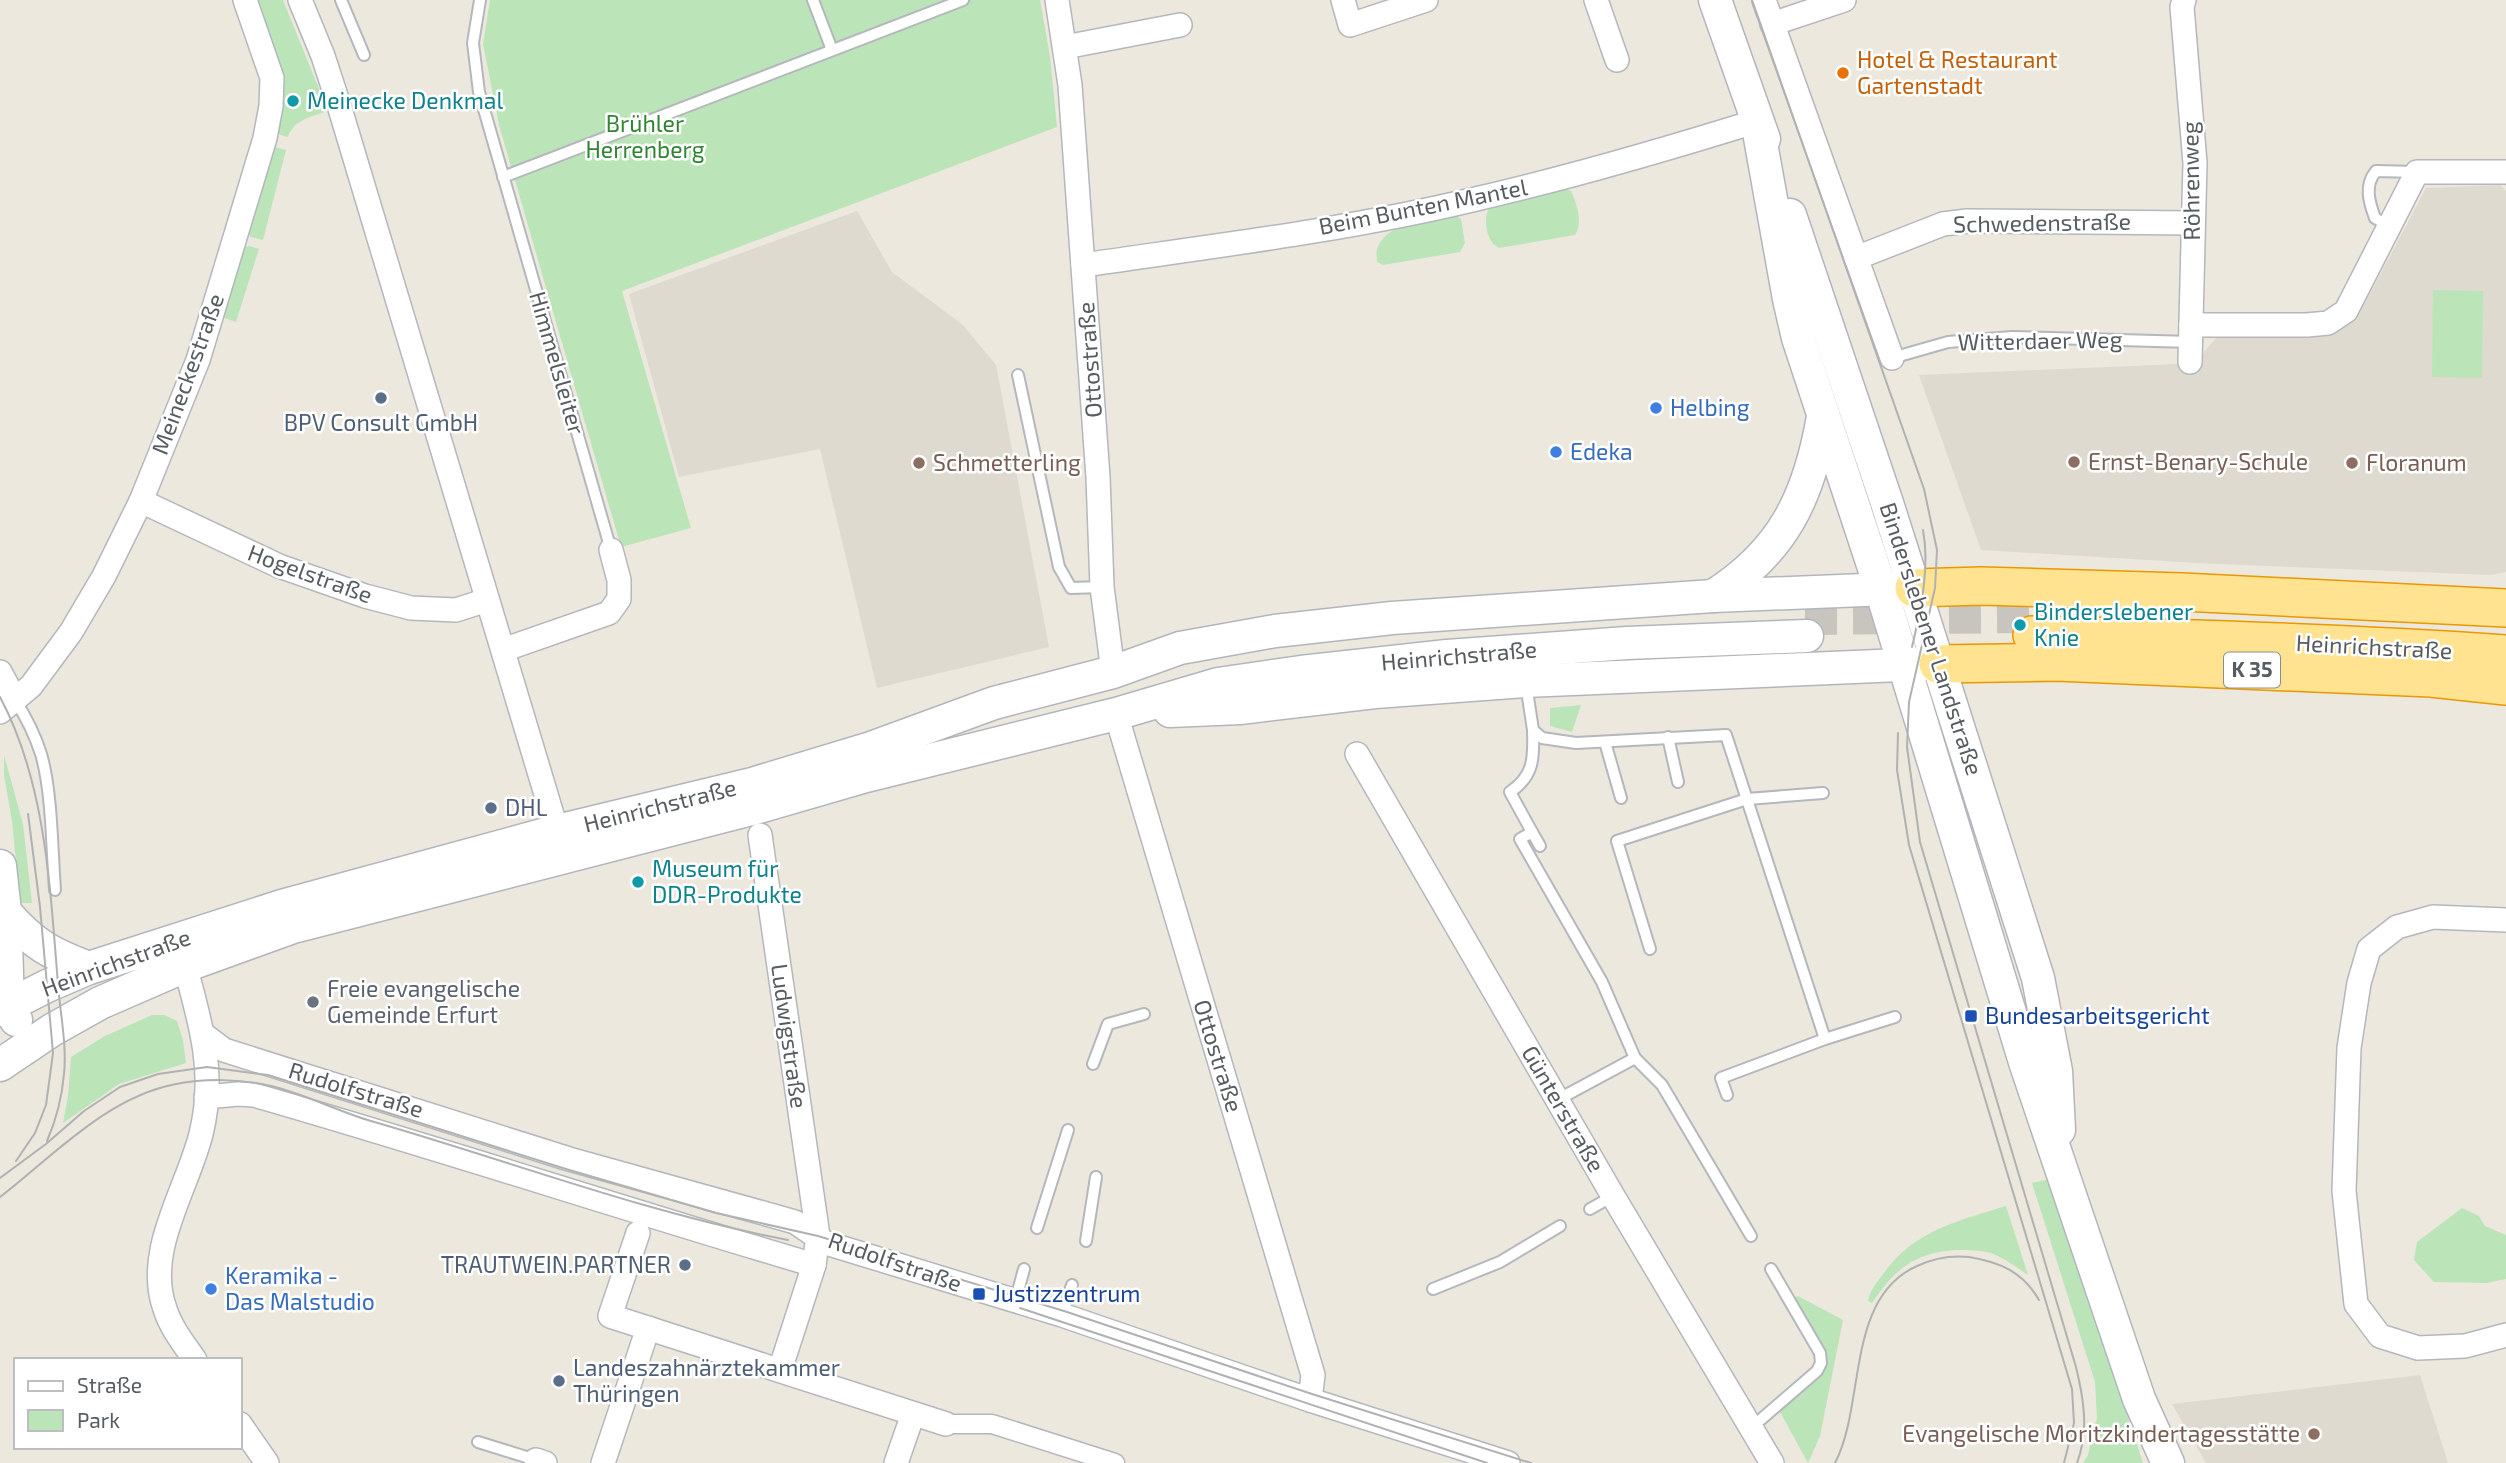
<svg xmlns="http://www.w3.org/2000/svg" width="2506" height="1463" font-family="'Exo 2',sans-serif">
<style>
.education{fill:#dedacf}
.green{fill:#bbe5b9}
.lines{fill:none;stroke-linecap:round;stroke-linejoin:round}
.secondary-tunnel{stroke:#c7c5be;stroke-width:32;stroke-dasharray:32 16;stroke-linecap:butt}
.service-casing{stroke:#b4b7bc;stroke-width:14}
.pedestrian-casing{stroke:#b4b7bc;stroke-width:21}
.minor-casing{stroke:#b4b7bc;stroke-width:26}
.secondary-casing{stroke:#b2b6bc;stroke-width:35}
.trunk-casing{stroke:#ea9800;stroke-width:40}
.service{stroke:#fff;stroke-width:10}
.pedestrian{stroke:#fff;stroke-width:18}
.minor{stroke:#fff;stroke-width:23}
.secondary{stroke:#fff;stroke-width:32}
.trunk{stroke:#ffe391;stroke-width:37}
.tram{stroke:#b0b1b1;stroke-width:2}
.food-dot{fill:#e8710a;stroke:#fff;stroke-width:2.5}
.culture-dot{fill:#0f9aa8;stroke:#fff;stroke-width:2.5}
.service-dot{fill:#5c6f8a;stroke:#fff;stroke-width:2.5}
.shop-dot{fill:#3f7fe0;stroke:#fff;stroke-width:2.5}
.education-dot{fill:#8d6e63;stroke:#fff;stroke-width:2.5}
.worship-dot{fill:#6b7280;stroke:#fff;stroke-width:2.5}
.transit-dot{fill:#1a4fb4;stroke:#fff;stroke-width:2.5}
.labels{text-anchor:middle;stroke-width:5;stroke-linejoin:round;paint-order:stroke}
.shield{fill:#fff;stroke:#898d90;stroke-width:2}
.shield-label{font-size:21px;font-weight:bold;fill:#575c60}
.food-label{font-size:23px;fill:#c56008;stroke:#fff;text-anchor:start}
.culture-label{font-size:23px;fill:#0d838f;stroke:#fff;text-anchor:start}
.park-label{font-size:23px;fill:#318532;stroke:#fff}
.street-label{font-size:23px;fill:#575c60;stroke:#fff}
.shop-label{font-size:23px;fill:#366cbe;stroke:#fff;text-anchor:start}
.service-label{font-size:23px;fill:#4e5e75;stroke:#fff;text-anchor:start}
.education-label{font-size:23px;fill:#785e54;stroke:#fff;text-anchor:start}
.worship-label{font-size:23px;fill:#5b616d;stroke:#fff;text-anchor:start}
.transit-label{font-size:23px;fill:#164399;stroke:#fff;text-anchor:start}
</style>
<rect width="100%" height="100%" fill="#ece8de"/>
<g class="education">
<path d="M2500,185l6,6v381l-16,3 -293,-12 -216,-13 -62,-175 282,-12 3,-11 12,-14 11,-2h93l17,-4 19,-12 70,-132z"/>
<path d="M857,211l35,61 71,53 33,40 53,282 -172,41 -57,-239 -141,28 -50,-183z"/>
<path d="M2420,1375l28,88h-242l-34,-59z"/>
</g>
<g class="green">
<path d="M255,0h28l45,111c-16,6 -34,8 -40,26l-14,-4z"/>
<path d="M490,0h550l10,56 7,71 -435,164 69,237 -70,19 -122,-422 -16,-81z"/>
<path d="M271,146l15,4 -23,90 -12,-3 -4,-5z"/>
<path d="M1563,188l8,3c6,12 12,33 4,44l-76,13c-13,-5 -16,-29 -10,-40z"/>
<path d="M1455,215l6,4 4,24 -5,9 -77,13 -6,-3c-6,-39 51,-42 78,-47z"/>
<path d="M249,246l10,3 -23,73 -14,-5 21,-69z"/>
<path d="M2433,290l50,1 -1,87 -50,-1z"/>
<path d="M1581,705l-9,27 -22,-6v-18z"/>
<path d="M4,755l19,69 9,79h-12l-8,-82 -8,-46z"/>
<path d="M152,1015h12l13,6 6,19 3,23 -67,21 -56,39 5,-27 3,-39 34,-21z"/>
<path d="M2049,1179l94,284h-60l5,-8 9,-37 -2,-36 -63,-199z"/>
<path d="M2006,1206l22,69c-12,-8 -25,-18 -38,-22 -10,-3 -23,-3 -33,-3 -42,2 -62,19 -85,53l-4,-2c2,-11 9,-19 16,-28 29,-42 76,-53 122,-67z"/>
<path d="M2462,1208l17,8 6,10 21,9v44l-20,4 -52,-1 -20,-22 3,-18z"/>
<path d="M1798,1296l45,24 -23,116 -12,27 -29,-53 42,-41 -29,-70z"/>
</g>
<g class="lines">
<path class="secondary-tunnel" d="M1805,619l228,-2"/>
<defs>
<g id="service">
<path d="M341,0l23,55"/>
<path d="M480,0l-7,43 6,49 132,458"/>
<path d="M813,0l19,50"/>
<path d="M503,177l460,-177"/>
<path d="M2389,226l-14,-8c-6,-16 -11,-33 1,-47l41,1"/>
<path d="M1892,358l56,-16 64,-5 179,5"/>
<path d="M1018,375l41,192 12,21 31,-1"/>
<path d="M1526,684l7,46 9,8 34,5 150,-8 99,304 -104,39 6,17"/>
<path d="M15,700c11,17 20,35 26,54 11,37 11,96 14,136"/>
<path d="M1533,730c1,28 1,46 -23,62l22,40 -12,7 82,143 33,76"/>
<path d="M1668,737l10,45"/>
<path d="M1605,742l16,56"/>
<path d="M1532,832l8,14"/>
<path d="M1650,949l-33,-108 130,-42 76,-6"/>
<path d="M1825,1039l70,-22"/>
<path d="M1093,1064l15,-40 36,-10"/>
<path d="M1557,1100l78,-42 27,27 89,151"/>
<path d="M1590,1209l23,-13"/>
<path d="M1037,1228l31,-98"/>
<path d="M1086,1241l10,-64"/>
<path d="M1433,1289l67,-27 60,-36"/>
<path d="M1015,1302l9,-33"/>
<path d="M1062,1315l10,-30"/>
<path d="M1751,1428l66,-57 4,-8 -1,-10 -49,-84"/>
<path d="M478,1442l58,18"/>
</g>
<path id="pedestrian" d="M946,1424h46l123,39"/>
<g id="minor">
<path d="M300,0l23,56 15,46 219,729"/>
<path d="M1057,0l13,85 28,392 4,110 11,85"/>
<path d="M1343,0l7,25 76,-25"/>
<path d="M1596,0l21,60"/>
<path d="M1764,0l128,358"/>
<path d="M2184,0l-2,7 13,156 -5,199"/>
<path d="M1772,24l72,-24"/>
<path d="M1065,47l115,-22"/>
<path d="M1856,258l87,-34 24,-3 226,2"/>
<path d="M1083,265c131,-19 264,-35 393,-66 95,-22 188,-49 281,-78"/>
<path d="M2191,325h116l21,-2 18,-12 71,-139h89"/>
<path d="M141,501l138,65 86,30 46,12 45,2 31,-10"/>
<path d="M503,650l106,-37 10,-14v-19l-8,-30"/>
<path d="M0,672l15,28"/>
<path d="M0,712l31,-26 40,-54 33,-56 37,-75 57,-141 67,-222 6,-32 1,-28 -27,-78"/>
<path d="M1116,714l197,661 -3,25"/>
<path d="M1357,754l256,442 159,267"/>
<path d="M760,835l58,401 -4,29 -34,105"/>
<path d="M2506,920l-73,-3 -36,10 -28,22 -10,34 -10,65 -5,143 12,113 24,32 38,12 47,-2 41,-11"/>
<path d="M185,966c16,58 31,108 16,168 -14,56 -57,117 -36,175 6,19 19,35 30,51"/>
<path d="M204,1035l20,15 345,109 226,63 31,21 236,72 248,85 198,63"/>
<path d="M206,1097l32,-3 16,1c188,54 373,115 560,170"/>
<path d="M638,1233l-28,83 336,108"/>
<path d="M240,1424l27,39"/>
<path d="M536,1460l9,3"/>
<path d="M603,1463l45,-135"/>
<path d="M896,1463l17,-49"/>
</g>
<g id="secondary">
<path d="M1715,0l49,139"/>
<path d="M1757,121l32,178 9,39 83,251 144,473 114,337 29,64"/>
<path d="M1790,215l97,288 151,475 18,93 3,59"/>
<path d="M1713,596c70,-44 96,-99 110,-179"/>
<path d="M1170,711l70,-3 135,-16 150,-11 399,-17"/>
<path d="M0,866l5,46 3,93 8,15"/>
<path d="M5,912c28,32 44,41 84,56"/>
<path d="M0,1010l47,-24 42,-18 193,-62 275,-75 195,-47 119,-36 123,-45 119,-31 67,-24 95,-17 117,-13 321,-22 201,-8"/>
<path d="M0,1065l52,-35 48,-27 85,-37 108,-39 462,-119 111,-32 250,-62 102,-30 83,-12 146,-16 180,-13 180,-7"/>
</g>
<g id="trunk">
<path d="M1914,588l67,-2 201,6 324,16"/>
<path d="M2032,635c158,3 316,8 474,19"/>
<path d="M1938,664l119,-2 374,16 75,8"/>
</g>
</defs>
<use href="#service" class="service-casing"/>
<use href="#pedestrian" class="pedestrian-casing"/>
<use href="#minor" class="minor-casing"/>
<use href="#secondary" class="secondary-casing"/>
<use href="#trunk" class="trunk-casing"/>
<use href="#service" class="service"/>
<use href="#pedestrian" class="pedestrian"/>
<use href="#minor" class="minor"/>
<use href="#secondary" class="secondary"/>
<use href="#trunk" class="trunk"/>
<g class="tram">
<path d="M1752,0l172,489 13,61 -2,38 -26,114 -2,45 13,95 156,525c8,33 13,64 1,96"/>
<path d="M1912,647c9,-38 18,-79 11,-117"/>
<path d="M0,697c46,86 50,191 58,287 2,29 9,60 6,90 -2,24 -8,46 -17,67"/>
<path d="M1898,733l-1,37 12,75 163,544 2,34 -10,40"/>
<path d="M16,1161l19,-28 11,-28 7,-52 -13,-146 -12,-93"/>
<path d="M0,1178l46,-34 38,-33 36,-24 38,-13 49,-7 61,8 298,94 150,44 102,23 246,75 248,83 219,69"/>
<path d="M0,1197c53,-41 107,-100 176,-113 30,-6 66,-5 95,2 34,8 66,25 100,35 139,40 275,92 417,119"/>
<path d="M1020,1308l467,155"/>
<path d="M1835,1463c31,-59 10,-165 82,-197 15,-7 34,-11 52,-9 31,5 54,15 70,43"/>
</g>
</g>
<circle class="food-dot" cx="1843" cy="73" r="7"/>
<g class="culture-dot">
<circle cx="293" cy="101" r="7"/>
<circle cx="2020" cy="625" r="7"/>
<circle cx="638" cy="882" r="7"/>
</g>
<g class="service-dot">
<circle cx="381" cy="398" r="7"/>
<circle cx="491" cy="808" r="7"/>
<circle cx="685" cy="1265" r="7"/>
<circle cx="559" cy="1381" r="7"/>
</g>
<g class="shop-dot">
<circle cx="1656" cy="408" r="7"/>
<circle cx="1556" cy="452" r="7"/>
<circle cx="211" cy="1289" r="7"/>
</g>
<g class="education-dot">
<circle cx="2074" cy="462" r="7"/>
<circle cx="919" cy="463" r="7"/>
<circle cx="2352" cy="463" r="7"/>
<circle cx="2314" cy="1434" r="7"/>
</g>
<circle class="worship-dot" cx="313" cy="1002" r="7"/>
<g class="transit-dot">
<rect x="1964" y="1009" width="14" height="14" rx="3.5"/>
<rect x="972" y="1287" width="14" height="14" rx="3.5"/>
</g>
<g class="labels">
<rect class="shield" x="2224" y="652.5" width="56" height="35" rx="5"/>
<g class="shield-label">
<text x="2252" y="677">K 35</text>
</g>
<g class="food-label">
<text x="1857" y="68">Hotel &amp; Restaurant<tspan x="1857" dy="26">Gartenstadt</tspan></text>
</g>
<g class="culture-label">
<text x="307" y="109">Meinecke Denkmal</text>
<text x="2034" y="620">Binderslebener<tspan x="2034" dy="26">Knie</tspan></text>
<text x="652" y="877">Museum für<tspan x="652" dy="26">DDR-Produkte</tspan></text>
</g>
<g class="park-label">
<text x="645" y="132">Brühler<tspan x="645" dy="26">Herrenberg</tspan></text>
</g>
<g class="street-label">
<text transform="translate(2191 181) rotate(-91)" y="8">Röhrenweg</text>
<text transform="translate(1423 207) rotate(-11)" y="8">Beim Bunten Mantel</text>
<text transform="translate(2042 223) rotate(-1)" y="8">Schwedenstraße</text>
<text transform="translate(2040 341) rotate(-1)" y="8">Witterdaer Weg</text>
<text transform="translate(1090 360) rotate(-94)" y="8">Ottostraße</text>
<text transform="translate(557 363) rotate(74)" y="8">Himmelsleiter</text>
<text transform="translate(188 374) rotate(-70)" y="8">Meineckestraße</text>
<text transform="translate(310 574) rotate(20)" y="8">Hogelstraße</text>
<text transform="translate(1931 639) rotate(72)" y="8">Binderslebener Landstraße</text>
<text transform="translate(2374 647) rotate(3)" y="8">Heinrichstraße</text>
<text transform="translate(1459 656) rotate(-5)" y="8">Heinrichstraße</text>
<text transform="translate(660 806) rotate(-14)" y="8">Heinrichstraße</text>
<text transform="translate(116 963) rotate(-20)" y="8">Heinrichstraße</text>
<text transform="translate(789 1036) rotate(82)" y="8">Ludwigstraße</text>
<text transform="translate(1218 1056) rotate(73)" y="8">Ottostraße</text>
<text transform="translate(356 1090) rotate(17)" y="8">Rudolfstraße</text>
<text transform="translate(1563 1109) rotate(60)" y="8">Günterstraße</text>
<text transform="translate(895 1262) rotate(19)" y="8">Rudolfstraße</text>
</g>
<g class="shop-label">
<text x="1670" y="416">Helbing</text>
<text x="1570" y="460">Edeka</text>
<text x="225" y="1284">Keramika -<tspan x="225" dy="26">Das Malstudio</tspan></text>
</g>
<g class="service-label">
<text x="381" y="431" text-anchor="middle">BPV Consult GmbH</text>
<text x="505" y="816">DHL</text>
<text x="671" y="1273" text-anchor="end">TRAUTWEIN.PARTNER</text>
<text x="573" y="1376">Landeszahnärztekammer<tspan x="573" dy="26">Thüringen</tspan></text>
</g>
<g class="education-label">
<text x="2088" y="470">Ernst-Benary-Schule</text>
<text x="933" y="471">Schmetterling</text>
<text x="2366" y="471">Floranum</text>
<text x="2300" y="1442" text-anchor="end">Evangelische Moritzkindertagesstätte</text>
</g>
<g class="worship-label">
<text x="327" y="997">Freie evangelische<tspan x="327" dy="26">Gemeinde Erfurt</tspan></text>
</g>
<g class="transit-label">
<text x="1985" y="1024">Bundesarbeitsgericht</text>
<text x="993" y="1302">Justizzentrum</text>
</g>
</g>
<rect x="14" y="1358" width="228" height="91" fill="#ffffff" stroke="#bcbebf" stroke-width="2"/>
<rect x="28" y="1381" width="35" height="10" fill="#ffffff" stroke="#bcbebf" stroke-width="2"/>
<text x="77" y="1393" font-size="21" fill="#575c60">Straße</text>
<rect x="28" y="1410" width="35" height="21" fill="#bbe5b9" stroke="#bcbebf" stroke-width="2"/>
<text x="77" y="1428" font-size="21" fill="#575c60">Park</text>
</svg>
